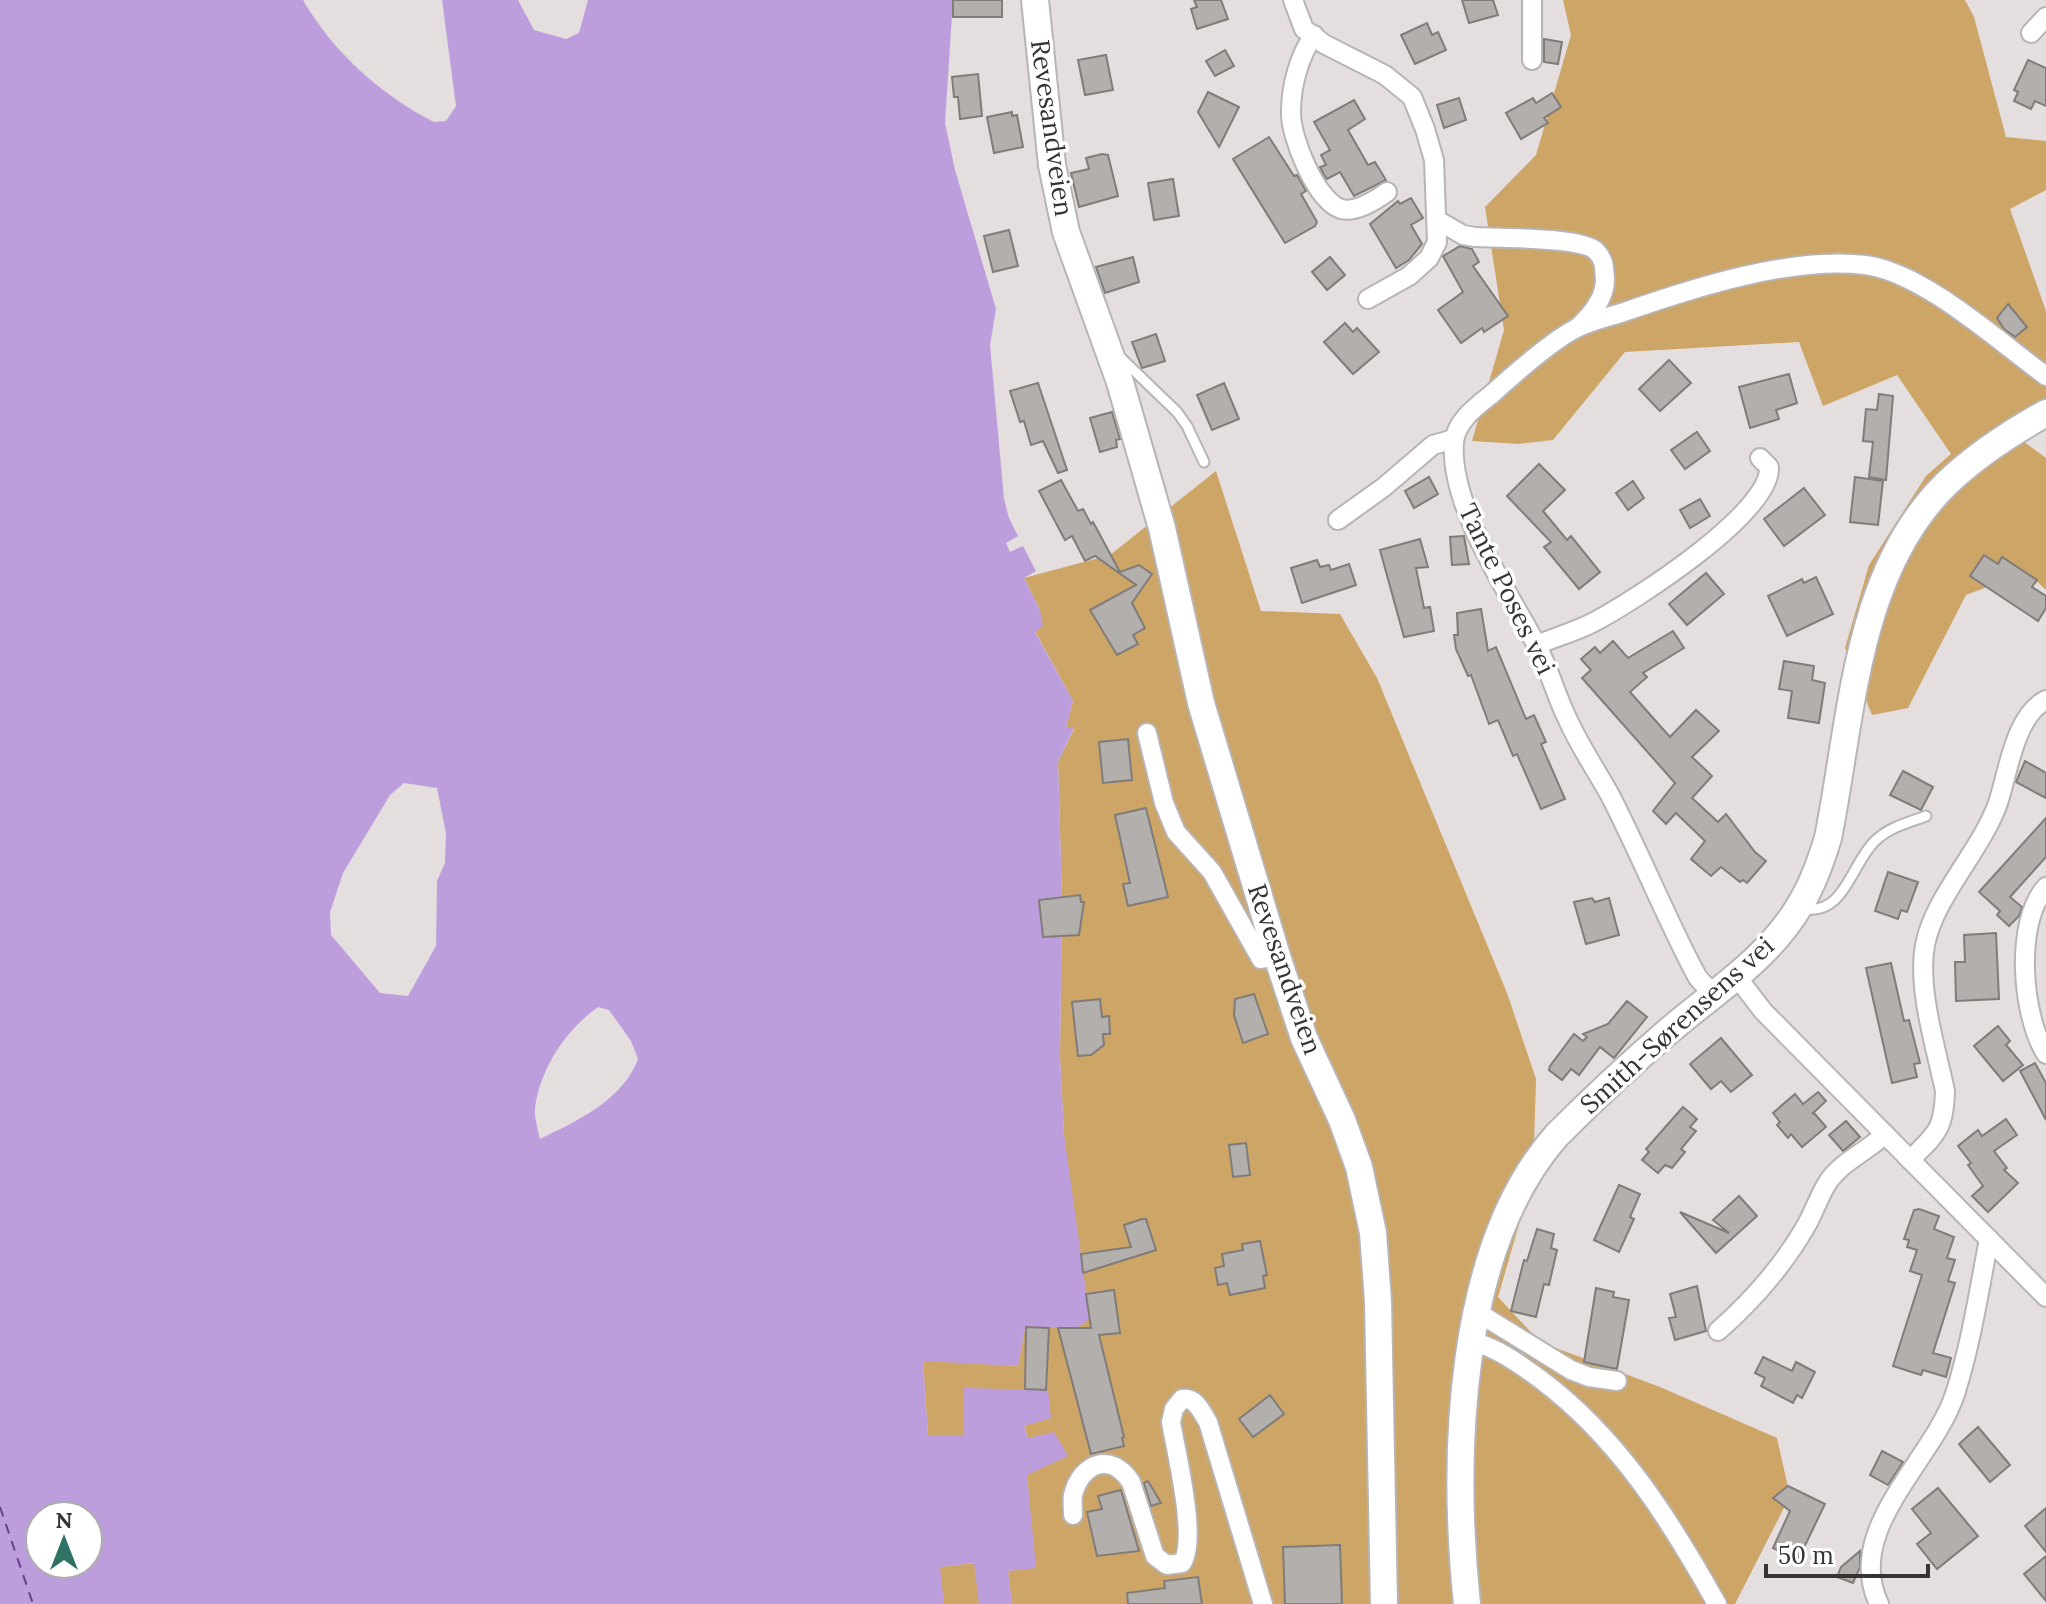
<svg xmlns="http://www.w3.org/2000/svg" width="2046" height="1604" font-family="Lora,serif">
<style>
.forest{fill:#cda566}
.water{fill:#bd9edd;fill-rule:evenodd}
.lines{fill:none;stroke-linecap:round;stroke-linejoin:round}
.ferry{stroke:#67408b;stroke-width:2;stroke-dasharray:10 8;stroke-linecap:butt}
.building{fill:#b3afad;stroke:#807c7a;stroke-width:2}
.service-casing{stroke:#b9b4b4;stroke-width:13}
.minor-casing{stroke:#b9b4b4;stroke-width:22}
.secondary-casing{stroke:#b9b4b4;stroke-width:30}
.service{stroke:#fff;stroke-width:9}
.minor{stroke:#fff;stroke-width:18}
.secondary{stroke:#fff;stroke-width:26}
.labels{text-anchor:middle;stroke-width:7;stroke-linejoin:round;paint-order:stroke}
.street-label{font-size:26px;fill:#353333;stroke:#fff}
</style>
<rect width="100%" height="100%" fill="#e4dedf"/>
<g class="forest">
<path d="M1563,0h402l9,17 32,120 40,4v49l-36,19 36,102v109l-7,-1 -15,23 22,16v132l-19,-18 -61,23 -58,113 -36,7 -27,-67 24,-83 57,-89 25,-22 -54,-79 -74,31 -24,-64 -174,10 -72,88 -35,4 -46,-3 32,-111 -19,-123 51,-52 35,-120z"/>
<path d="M1216,471l45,140 79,3 37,64 130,315 29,86 -3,97 -35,121 42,45 120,45 117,51 13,58 -55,108h-723l-4,-33 27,-4 -8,-92 1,-37 -4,-13 27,-7 -87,18h-36l-5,-76 95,6 7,-38 40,-1 -1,-193 -4,-77 2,-161 -4,-134 16,-33 -8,-1 7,-27 -38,-70 5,-21 -16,-32 86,-23z"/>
<path d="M975,1563l4,41h-35l-5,-37z"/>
</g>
<path class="water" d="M0,0h303c30,52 78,95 131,122l12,-1 10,-15 -14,-106h76l16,30 32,9 13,-6 9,-33h365l-8,123 10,47 41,139 -6,36 14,154 5,19 9,18 -12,7 4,9 13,-6 13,25 -12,7 16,32 3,16 -8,6 38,69 -7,27h8l-16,34 4,134 -2,161 4,77 26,185 -25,17 -1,-8h-39l-7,38 -95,-5 5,75h36v-48l84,2 3,28 -27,8 4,12 26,-6 14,24 -41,19 9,93 -28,3 4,33h-33l-5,-41 -34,4 4,37h-944zM404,783l33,5 9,45 -1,30 -8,18 -1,65 -28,50 -28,-3 -49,-58 -1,-23 13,-39 47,-78zM598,1007l11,3 22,31 7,18c-15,41 -61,62 -98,80 -2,-9 -6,-22 -5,-31 6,-41 30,-77 63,-101zM40,1516h48v48h-48z"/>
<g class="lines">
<path class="ferry" d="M0,1507l33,97"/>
</g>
<g class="building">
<rect x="953" y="0" width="49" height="17"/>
<path d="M1194,0h27l7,19 -31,10 -6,-20 6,-2z"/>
<path d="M1462,0h31l5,15 -29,8z"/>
<path d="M1427,23l5,12 6,-3 8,18 -31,14 -14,-29z"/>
<path d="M1544,39l18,3 -4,22 -14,-2z"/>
<path d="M1225,50l9,16 -19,10 -9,-15z"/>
<path d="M1106,55l7,35 -28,5 -7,-35z"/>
<path d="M2028,60l18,8v38l-11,-5 -4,8 -17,-8 4,-9 -4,-2z"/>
<path d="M978,74l4,42 -22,3 -2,-22h-4l-2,-20z"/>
<path d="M1208,92l31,15 -20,40 -21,-35z"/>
<path d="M1552,93l9,14 -17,11 4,5 -27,16 -15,-26 27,-15 3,5z"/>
<path d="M1459,98l7,22 -22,8 -7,-23z"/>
<path d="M1354,100l11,19 -17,11 20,35 7,-3 11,18 -32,16 -14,-24 -13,7 -3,-4 -4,-8 6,-2 -5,-10 9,-5 -16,-28z"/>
<path d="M1012,112v4l5,-1 6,32 -29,6 -7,-36z"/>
<path d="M1269,137l25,39 3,-1 9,16 -5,3 16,28 -2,4 -30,17 -52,-84z"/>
<path d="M1102,154l6,1 10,41 -39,11 -8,-34 18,-4 -3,-11z"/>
<path d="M1173,179l6,37 -25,4 -6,-37z"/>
<path d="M1411,198l12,20 -12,7 11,19 -13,16 -13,8 -26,-44 28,-23 2,3z"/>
<path d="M1009,230l9,36 -25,6 -9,-36z"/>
<path d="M1460,246l12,3 7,13 -6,4 35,50 -24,16 -2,-4 -21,15 -23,-33 25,-18 -20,-36z"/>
<path d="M1133,257l6,25 -34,11 -9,-26z"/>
<path d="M1330,257l15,18 -18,15 -15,-18z"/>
<path d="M2008,304l19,23 -12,10 -11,-8 -7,-11z"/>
<path d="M1345,323l8,9 4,-4 22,24 -26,22 -29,-32z"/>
<path d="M1156,334l9,27 -23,7 -10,-26z"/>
<path d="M1669,360l22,23 -31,28 -21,-22z"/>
<path d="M1789,374l8,29 -21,7 3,9 -29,9 -11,-41z"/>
<path d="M1038,383l29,87 -9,3 -15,-32 -12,4 -7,-24 -4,1 -10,-31z"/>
<path d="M1224,383l15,36 -27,11 -15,-35z"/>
<path d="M1879,394l14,2 -7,84 -17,-3 4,-35 -10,-1 3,-32 11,1z"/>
<path d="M1112,412l8,27 -4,1 1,7 -17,5 -10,-34z"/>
<path d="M1697,432l13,19 -25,18 -14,-19z"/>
<path d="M1539,464l26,26 -22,21 24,29 4,-4 29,36 -21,17 -35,-42 7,-5 -44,-46z"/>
<path d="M1429,477l9,17 -24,14 -9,-17z"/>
<path d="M1855,477l28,4 -5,44 -28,-3z"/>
<path d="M1061,480l17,31 5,-2 8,15 2,-2 27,50 19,-7 13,9 -20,29 13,25 -12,7 5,9 -21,11 -27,-45 46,-25 -41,-29 -10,5 -13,-25 -7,4 -26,-49z"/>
<path d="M1633,481l11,17 -16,12 -12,-17z"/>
<path d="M1804,488l21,27 -41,31 -20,-27z"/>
<path d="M1700,499l10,17 -20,12 -10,-18z"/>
<path d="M1464,536l5,28 -17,1 -2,-28z"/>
<path d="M1420,539l8,28 -12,1 8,40 6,-1 4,24 -30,6 -24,-87z"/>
<path d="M1984,555l14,9 4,-7 35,23 -5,7 14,9v12l-8,13 -68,-45z"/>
<path d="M1317,560l3,7 9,-2 2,5 18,-6 7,21 -54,18 -11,-35z"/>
<path d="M1706,573l18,21 -37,31 -18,-21z"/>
<path d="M1816,577l17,37 -46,22 -19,-40 34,-17 2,4z"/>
<path d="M1481,609l7,42 8,-4 30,72 8,-4 12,27 -5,2 24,55 -24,10 -24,-55 -4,2 -15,-36 -9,4 -18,-49 -3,1 -12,-27 -2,-14h4l-1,-22z"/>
<path d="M1673,631l11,17 -41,25 4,4 -17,15 40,45 26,-27 23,21 -27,26 20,19 -20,22 26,24 8,-8 29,38 11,9 -19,22 -4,-3 -3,2 -19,-15 -10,9 -20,-17 14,-18 -29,-28 -10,11 -13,-13 22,-28 -93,-105 9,-8 -10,-11 14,-12 5,6 13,-12 15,17z"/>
<path d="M1784,661l30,5 -2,14 13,3 -6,40 -31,-5 4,-27 -13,-2z"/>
<path d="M1128,739l4,41 -29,3 -4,-41z"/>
<path d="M2025,761l21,12v25l-30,-16z"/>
<path d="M1903,771l30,16 -12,23 -31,-15z"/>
<path d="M1146,808l22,89 -40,9 -5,-22 7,-1 -15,-68z"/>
<path d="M2046,818v39l-36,40 12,10 -3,9 -10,10 -12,-11 3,-4 -21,-19z"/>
<path d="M1888,872l30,10 -11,30 -6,-2 -3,9 -23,-8z"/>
<path d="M1080,895l1,7h3l-5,33 -36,2 -4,-37z"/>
<path d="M1592,898l3,4 14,-4 10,37 -33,9 -12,-42z"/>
<path d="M1996,933l3,66 -43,2 -1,-39h10l-1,-27z"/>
<path d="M1891,963l13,58 5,-1 11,43 -6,1 3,13 -25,6 -26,-115z"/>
<path d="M1254,994l14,40 -25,9 -9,-28 1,-16z"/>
<path d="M1100,999l2,18 7,-1 1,18h-7l1,11 -13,10 -13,1 -6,-54z"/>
<path d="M1627,1001l20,16 -33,41 -14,-11 -21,28 -8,-6 -9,11 -13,-10 1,-4 24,-32 9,7 4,-4 -4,-3 25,-10z"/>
<path d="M1998,1026l12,15 -4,4 17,20 -20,16 -29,-35z"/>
<path d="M1721,1038l31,37 -21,17 -10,-11 -10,8 -21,-25z"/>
<path d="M2035,1063l11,20v37l-26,-49z"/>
<path d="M1818,1092l8,9 -14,13 2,-1 12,14 -24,20 -11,-13 -3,4 -11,-13 3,-3 -7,-9 22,-19 8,10z"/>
<path d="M1683,1107l14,12 -7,8 6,4 -15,18 4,3 -13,16 -7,-3 -7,8 -16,-13 7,-8 -3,-3z"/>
<path d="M2006,1119l11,16 -23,16 13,17 -3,2 14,13 -30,29 -16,-16 11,-10 -15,-21 3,-2 -13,-17 20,-16 4,6z"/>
<path d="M1846,1121l14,16 -17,14 -14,-16z"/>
<path d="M1246,1143l4,32 -17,2 -4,-32z"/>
<path d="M1619,1185l21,9 -10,23 4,2 -15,33 -25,-12z"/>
<path d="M1739,1196l18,20 -41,37 -36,-41 49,21 -16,-13z"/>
<path d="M1919,1209l20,7 -5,13 20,8 -7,21 8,2 -7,21 7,2 -22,70 18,5 -5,19 -23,-7 -2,5 -28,-9 29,-91 -12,-4 7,-21 -10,-3 2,-7 -5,-1 10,-29z"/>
<path d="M1142,1219h4l10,31 -73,23 -2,-19 50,-7 -7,-22z"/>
<path d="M1537,1229l17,5 -3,14 6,2 -8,35 -5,-1 -8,33 -25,-6 13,-51 3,1z"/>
<path d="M1260,1241l7,34 -4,1 2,12 -35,7 -3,-12 -9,2 -3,-17 9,-2 -2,-12 21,-4 -1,-6z"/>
<path d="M1697,1286l9,45 -31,9 -6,-22 7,-1 -6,-23z"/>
<path d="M1596,1288l18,4 -1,5 16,3 -12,69 -33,-7z"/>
<path d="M1114,1290l6,43 -21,2 25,102 -2,1 2,8 -33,8 -33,-126h33l-5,-34z"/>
<path d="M1026,1327l23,1 -3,62 -21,-1z"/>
<path d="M1763,1357l29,14 4,-9 19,10 -13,26 -5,-3 -4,8 -32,-17 4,-8 -10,-5z"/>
<path d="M1270,1395l14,19 -31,23 -14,-18z"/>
<path d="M1978,1427l32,38 -20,17 -31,-38z"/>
<path d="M1882,1451l21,11 -15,23 -18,-10z"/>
<path d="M1148,1481l13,22 -10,3 -7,-23z"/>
<path d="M1788,1486l37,18 -27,56 -25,-12 17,-37 -17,-13z"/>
<path d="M1938,1488l40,48 -41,33 -20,-25 14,-11 -19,-24z"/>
<path d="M1121,1490l18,61 -42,5 -10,-44 15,-3 -4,-13z"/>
<path d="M2046,1508v44l-21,-26z"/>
<path d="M1340,1545l2,59h-57l-2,-57z"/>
<path d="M1860,1551v16l-7,16 -16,-6 4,-10z"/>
<path d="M2046,1556v45l-22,-27z"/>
<path d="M1198,1577l4,27h-74l-1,-11 38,-5 -1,-7z"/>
</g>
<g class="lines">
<defs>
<g id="service">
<path d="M1121,358l56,54 10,14 17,36"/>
<path d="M1802,908c42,10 49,-44 73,-67 14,-14 33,-18 51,-25"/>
</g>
<g id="minor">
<path d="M1293,0l11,29 20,15 61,31 27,22 13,32 9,31 3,82 -8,16 -20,18 -41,23"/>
<path d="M1532,0v60"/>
<path d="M2031,33l15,-16"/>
<path d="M1314,35c-15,21 -23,51 -23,77 -1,24 25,89 50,97 14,4 35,-9 46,-17"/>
<path d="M1437,220l26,15 12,2c23,1 107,0 121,14 9,9 8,17 9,29 0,18 -14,35 -27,47"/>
<path d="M1338,520l46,-33 49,-42 21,-6"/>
<path d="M1537,645c18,-8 38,-13 57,-23 38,-20 178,-109 175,-155l-9,-9"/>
<path d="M1147,733l17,70 12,29 36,40 49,87 16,-3"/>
<path d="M2046,887c-32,36 -24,129 0,167"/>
<path d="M1737,977l26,34 283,286"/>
<path d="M1714,995l-16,-17 -8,-15c-28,-55 -51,-111 -79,-166 -14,-26 -31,-50 -43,-77 -12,-24 -19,-52 -32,-76 -29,-54 -87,-139 -82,-202 2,-21 23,-36 38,-48 21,-19 60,-54 85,-66 14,-7 32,-11 47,-16 69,-24 168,-56 241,-47 58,7 134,77 181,111"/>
<path d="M1910,1160c26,-26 34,-30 35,-69 -9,-43 -28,-103 -20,-146 9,-48 56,-94 73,-142 10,-30 17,-88 48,-103"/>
<path d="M1477,1312l94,58 18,7 28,4"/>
<path d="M1718,1331c34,-30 65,-65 88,-105 8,-14 13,-30 22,-44 14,-21 40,-31 57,-48"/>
<path d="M1472,1341c27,8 46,22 68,38 79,59 130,141 177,225"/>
<path d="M1073,1515c0,-6 -1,-14 0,-20 8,-32 38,-44 58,-13l24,74 12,9 15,-2c16,-23 -6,-111 -11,-141l3,-13 8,-10c14,-2 19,12 26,23l55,182"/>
<path d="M1879,1604c-36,-75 54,-143 76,-210 16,-50 24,-103 34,-155"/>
</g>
<g id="secondary">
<path d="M1035,0l17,165 14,67 54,150 42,146 39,175 76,253 27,82 38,82 17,47 14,66 5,68 6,303"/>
<path d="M1467,1604c-15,-143 -11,-355 90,-469 34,-34 70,-68 107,-100 47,-41 104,-75 136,-130 13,-21 21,-44 28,-67 24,-119 27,-265 118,-354 29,-28 66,-52 100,-71"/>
</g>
</defs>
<use href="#service" class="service-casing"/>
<use href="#minor" class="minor-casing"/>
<use href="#secondary" class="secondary-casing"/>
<use href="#service" class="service"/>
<use href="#minor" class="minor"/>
<use href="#secondary" class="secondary"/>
</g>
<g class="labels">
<g class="street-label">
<text transform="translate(1052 128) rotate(82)" y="9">Revesandveien</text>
<text transform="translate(1507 589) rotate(64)" y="9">Tante Poses vei</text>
<text transform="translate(1285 969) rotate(71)" y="9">Revesandveien</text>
<text transform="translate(1677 1025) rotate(-42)" y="9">Smith-Sørensens vei</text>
</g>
</g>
<g transform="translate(64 1540)"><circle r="38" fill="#ffffff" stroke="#aeadad" stroke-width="2"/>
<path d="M0-6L14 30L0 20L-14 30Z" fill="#2f7264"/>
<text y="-12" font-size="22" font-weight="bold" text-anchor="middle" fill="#353333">N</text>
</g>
<path d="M1766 1564v12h162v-12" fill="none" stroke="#353333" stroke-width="4"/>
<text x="1778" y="1564" font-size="24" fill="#353333" stroke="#ffffff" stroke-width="6" paint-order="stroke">50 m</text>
</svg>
